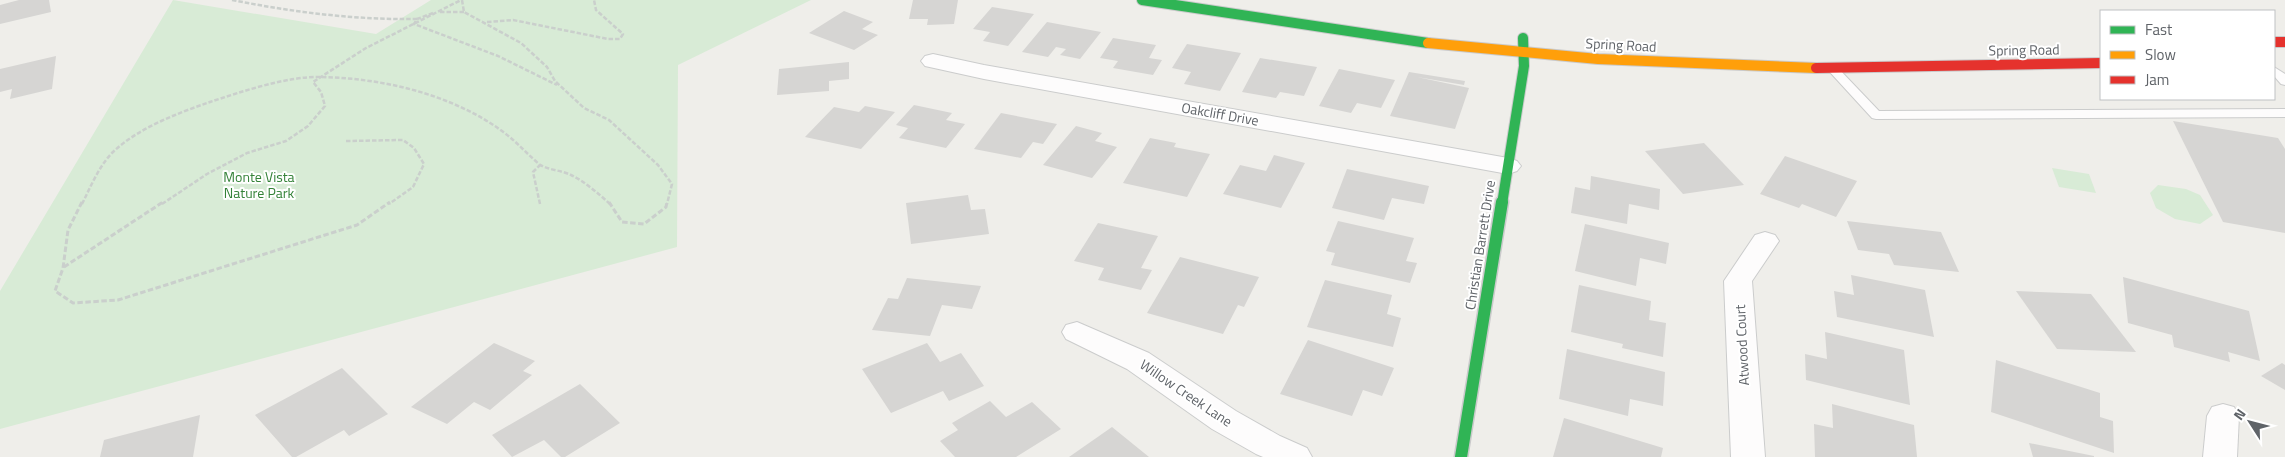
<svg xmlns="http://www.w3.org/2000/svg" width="2285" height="457" font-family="'Titillium Web',sans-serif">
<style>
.green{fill:#d8ebd6}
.building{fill:#d6d5d3}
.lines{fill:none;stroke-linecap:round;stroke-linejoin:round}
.lane-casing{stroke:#cbcccc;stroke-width:2}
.street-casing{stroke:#cbcccc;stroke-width:2}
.fast-far1-casing{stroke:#cacacb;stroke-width:12}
.fast-casing{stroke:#cacacb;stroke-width:15}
.slow-casing{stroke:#cacacb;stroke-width:12}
.jam-casing{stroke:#cacacb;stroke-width:12}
.path-far1{stroke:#cacfcc;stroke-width:2.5;stroke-dasharray:4.5 2;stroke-linecap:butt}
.path{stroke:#cacfcc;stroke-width:3;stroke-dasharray:5.5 2.5;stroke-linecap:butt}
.lane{fill:#fdfcfc;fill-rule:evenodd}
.street{fill:#fdfcfc;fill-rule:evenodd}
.fast-far1{stroke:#30b455;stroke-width:10}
.fast{stroke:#30b455;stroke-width:12}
.slow{stroke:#ff9f0a;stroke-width:10}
.jam{stroke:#e5322d;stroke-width:10}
.labels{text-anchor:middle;stroke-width:4;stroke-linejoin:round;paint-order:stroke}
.street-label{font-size:14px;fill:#5f6368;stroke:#fff}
.park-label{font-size:14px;fill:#348238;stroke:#fff}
</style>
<rect width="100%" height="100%" fill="#efeeea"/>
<g class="green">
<path d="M173,0l203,34 55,-34h380l-133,65 -1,182 -677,182v-138z"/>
<path d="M2052,168l37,6 7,19 -37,-6z"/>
<path d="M2158,185l28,4 14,6 13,20 -13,9 -25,-5 -19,-11 -6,-15z"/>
</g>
<g class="building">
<path d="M19,0h30l2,12 -51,12v-19z"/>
<path d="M913,0h45l-4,24 -27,1 1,-6h-19z"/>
<path d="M992,7l42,7 -26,32 -25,-5 7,-9 -17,-3z"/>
<path d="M844,11l29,11 -11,7 16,6 -24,15 -45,-17z"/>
<path d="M1047,22l54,10 -21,27 -20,-4 6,-6 -10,-2 -8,10 -26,-5z"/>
<path d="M1113,38l43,7 -7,13 13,2 -9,15 -40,-7 5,-7 -18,-3z"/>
<path d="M1187,44l54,9 -21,38 -36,-7 7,-12 -19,-4z"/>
<path d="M56,56l-4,33 -42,10 2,-10 -12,3v-23z"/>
<path d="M1260,58l57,9 -13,29 -24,-4 -4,6 -34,-6z"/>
<path d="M849,62v17l-20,2v10l-52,4 2,-26z"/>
<path d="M1339,69l56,11 -14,28 -24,-5 -6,10 -32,-7z"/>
<path d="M1409,72l56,9 -1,4 -47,-8 52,11 -14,41 -65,-13z"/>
<path d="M914,105l38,8 -6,7 19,4 -19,24 -47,-10 9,-10 -12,-3z"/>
<path d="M865,106l30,6 -34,37 -56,-12 29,-30 25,5z"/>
<path d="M1001,113l56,11 -14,20 -10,-2 -12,16 -47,-9z"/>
<path d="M2173,121l105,17 7,11v84l-62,-11z"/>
<path d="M1076,126l26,7 -7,8 22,6 -25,31 -49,-13z"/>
<path d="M1150,138l26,5 -2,4 36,7 -23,43 -64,-14z"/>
<path d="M1704,143l40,42 -61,9 -38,-43z"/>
<path d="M1274,155l31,8 -24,45 -58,-14 17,-29 26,6z"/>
<path d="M1785,156l72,25 -21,36 -34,-13 -3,4 -39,-14z"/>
<path d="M1347,169l82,17 -5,18 -32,-6 -8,22 -52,-12z"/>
<path d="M1591,176l69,13 -1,21 -30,-6 -2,20 -56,-11 4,-26 15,3z"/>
<path d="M968,195l3,15 14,-1 4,25 -78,10 -5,-41z"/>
<path d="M1338,221l76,17 -8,23 11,2 -7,20 -79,-18 4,-12 -9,-2z"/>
<path d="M1847,221l94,11 18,40 -65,-7 -5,-11 -31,-4z"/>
<path d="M1098,223l60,13 -17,32 11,2 -11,20 -43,-10 6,-12 -30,-7z"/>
<path d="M1585,224l84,19 -3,21 -26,-6 -4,28 -61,-15z"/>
<path d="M1180,257l79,20 -15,30 -6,-2 -15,29 -76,-21z"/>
<path d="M1851,275l74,15 9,47 -97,-20 -3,-26 20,4z"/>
<path d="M2123,277l126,34 11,50 -32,-9 2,10 -56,-15 -2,-12 -44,-12z"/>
<path d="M907,278l74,8 -9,23 -30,-4 -12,31 -58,-6 16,-32 10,1z"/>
<path d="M1325,280l67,15 -5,19 14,4 -8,29 -86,-20z"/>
<path d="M1579,285l72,16 -2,19 17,3 -3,34 -41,-9 1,-4 -52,-12z"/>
<path d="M2016,291l75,3 45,58 -79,-3z"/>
<path d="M1825,332l79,18 6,55 -104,-25 -1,-26 22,5z"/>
<path d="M1308,340l86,28 -12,28 -19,-6 -11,26 -72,-22z"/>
<path d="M494,343l41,18 -12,10 9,4 -42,35 -16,-8 -27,22 -36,-17z"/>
<path d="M927,343l13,19 21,-9 23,33 -35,15 -6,-10 -52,22 -29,-44z"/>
<path d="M1567,349l98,23 -2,34 -33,-7 -2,17 -69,-17z"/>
<path d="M1996,360l104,33v24l13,4 1,32 -123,-41z"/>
<path d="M2282,363l3,2v25l-24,-14z"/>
<path d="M342,368l46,46 -39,22 -5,-6 -48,27h-4l-37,-42z"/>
<path d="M580,384l40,39 -55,34h-4l-17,-17 -32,17 -20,-22z"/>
<path d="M990,401l16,16 26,-15 29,27 -45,28h-61l-15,-16 18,-11 -6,-7z"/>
<path d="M1832,404l82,21 3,32h-102l-1,-33 19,4z"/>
<path d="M200,415l-7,42h-93l4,-17z"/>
<path d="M1564,418l99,30 -2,9h-108z"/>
<path d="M1112,427l37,30h-80z"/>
<path d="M2029,443l65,13v1h-61z"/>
</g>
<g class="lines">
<defs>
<g id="lane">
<path d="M1832,65l4,1 43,45 406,-2v8l-409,2 -4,-1 -44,-48 -2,-2 2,-2z"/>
<path d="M2274,67l11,7v11l-4,-1 -7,-8z"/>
</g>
<g id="street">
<path d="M933,54l51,11 524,93 9,3 4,5 -4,5 -9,3 -524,-95 -59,-13 -4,-5 4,-5z"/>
<path d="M1765,232l10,3 4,6 -27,40 13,176h-34l-7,-176 31,-46z"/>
<path d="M1077,322l72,31 87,58 44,25 27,12 5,9h-49l-7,-3 -44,-25 -85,-60 -61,-30 -4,-7 4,-7z"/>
<path d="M2223,404l11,3 5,9 -2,41h-34l4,-41 5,-9z"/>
</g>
<g id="fast-far1">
<path d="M1142,0l286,43"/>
<path d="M1502,204l22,-138 -1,-28"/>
</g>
<path id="fast" d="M1461,457l41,-255"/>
<path id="slow" d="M1428,43l170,16 218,9"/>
<g id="jam">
<path d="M2274,42h11"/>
<path d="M1816,68l285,-5"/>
</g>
</defs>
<use href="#lane" class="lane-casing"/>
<use href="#street" class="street-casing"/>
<use href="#fast-far1" class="fast-far1-casing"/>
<use href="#fast" class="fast-casing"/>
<use href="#slow" class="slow-casing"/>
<use href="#jam" class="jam-casing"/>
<g class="path-far1">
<path d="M232,0c61,12 122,20 185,19"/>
<path d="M462,0l2,12 57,31 26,24 8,14 29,27 25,12 49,45 14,19 -5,20"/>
<path d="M440,12h24"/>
<path d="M433,13l-16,6 -3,5 84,32 59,29"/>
<path d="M487,22l26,-2 95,19h12l3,-5 -27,-24 -2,-10"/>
<path d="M346,141l57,-1 11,8 10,16 -11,23 -24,17"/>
<path d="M82,204c9,-18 17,-38 31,-52 25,-24 65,-39 97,-50 30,-10 78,-26 110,-25 62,1 131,17 182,54 14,10 24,22 37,33 8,6 22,6 32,11 13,6 28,19 39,29"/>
<path d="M162,204l45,-30 40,-21 39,-12 22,-15 17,-20 -4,-14 -8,-10 53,-34 95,-48"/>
<path d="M540,204l-7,-32 7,-7"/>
</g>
<g class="path">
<path d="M82,202l-14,28 -5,38 -8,23 18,12 45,-3 239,-75 33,-23"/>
<path d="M609,202l13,20 22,2 22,-17 1,-5"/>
<path d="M64,267l99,-65"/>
</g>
<use href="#lane" class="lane"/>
<use href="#street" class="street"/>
<use href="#fast-far1" class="fast-far1"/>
<use href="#fast" class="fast"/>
<use href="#slow" class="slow"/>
<use href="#jam" class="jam"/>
</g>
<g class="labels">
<g class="street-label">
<text transform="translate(1621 45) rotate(3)" y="5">Spring Road</text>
<text transform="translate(2024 50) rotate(-1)" y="5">Spring Road</text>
<text transform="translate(1220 114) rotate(10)" y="5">Oakcliff Drive</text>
<text transform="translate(1480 245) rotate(-81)" y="5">Christian Barrett Drive</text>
<text transform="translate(1742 345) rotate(-93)" y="5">Atwood Court</text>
<text transform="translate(1186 393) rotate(34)" y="5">Willow Creek Lane</text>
</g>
<g class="park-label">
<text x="259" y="182">Monte Vista<tspan x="259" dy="16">Nature Park</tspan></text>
</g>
</g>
<rect x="2100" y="10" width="175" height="90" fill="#ffffff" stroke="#bfc1c3"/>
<rect x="2110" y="26" width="25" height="8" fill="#30b455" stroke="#bfc1c3"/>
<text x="2145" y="35" font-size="15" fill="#5f6368">Fast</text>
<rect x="2110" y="51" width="25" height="8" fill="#ff9f0a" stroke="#bfc1c3"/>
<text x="2145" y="60" font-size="15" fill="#5f6368">Slow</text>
<rect x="2110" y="76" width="25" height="8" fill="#e5322d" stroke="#bfc1c3"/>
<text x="2145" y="85" font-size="15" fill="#5f6368">Jam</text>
<g transform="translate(2250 422) rotate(306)" stroke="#ffffff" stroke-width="4" paint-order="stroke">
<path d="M0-4L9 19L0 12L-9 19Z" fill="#5f6368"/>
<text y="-8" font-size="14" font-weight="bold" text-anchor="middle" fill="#5f6368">N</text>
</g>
</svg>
